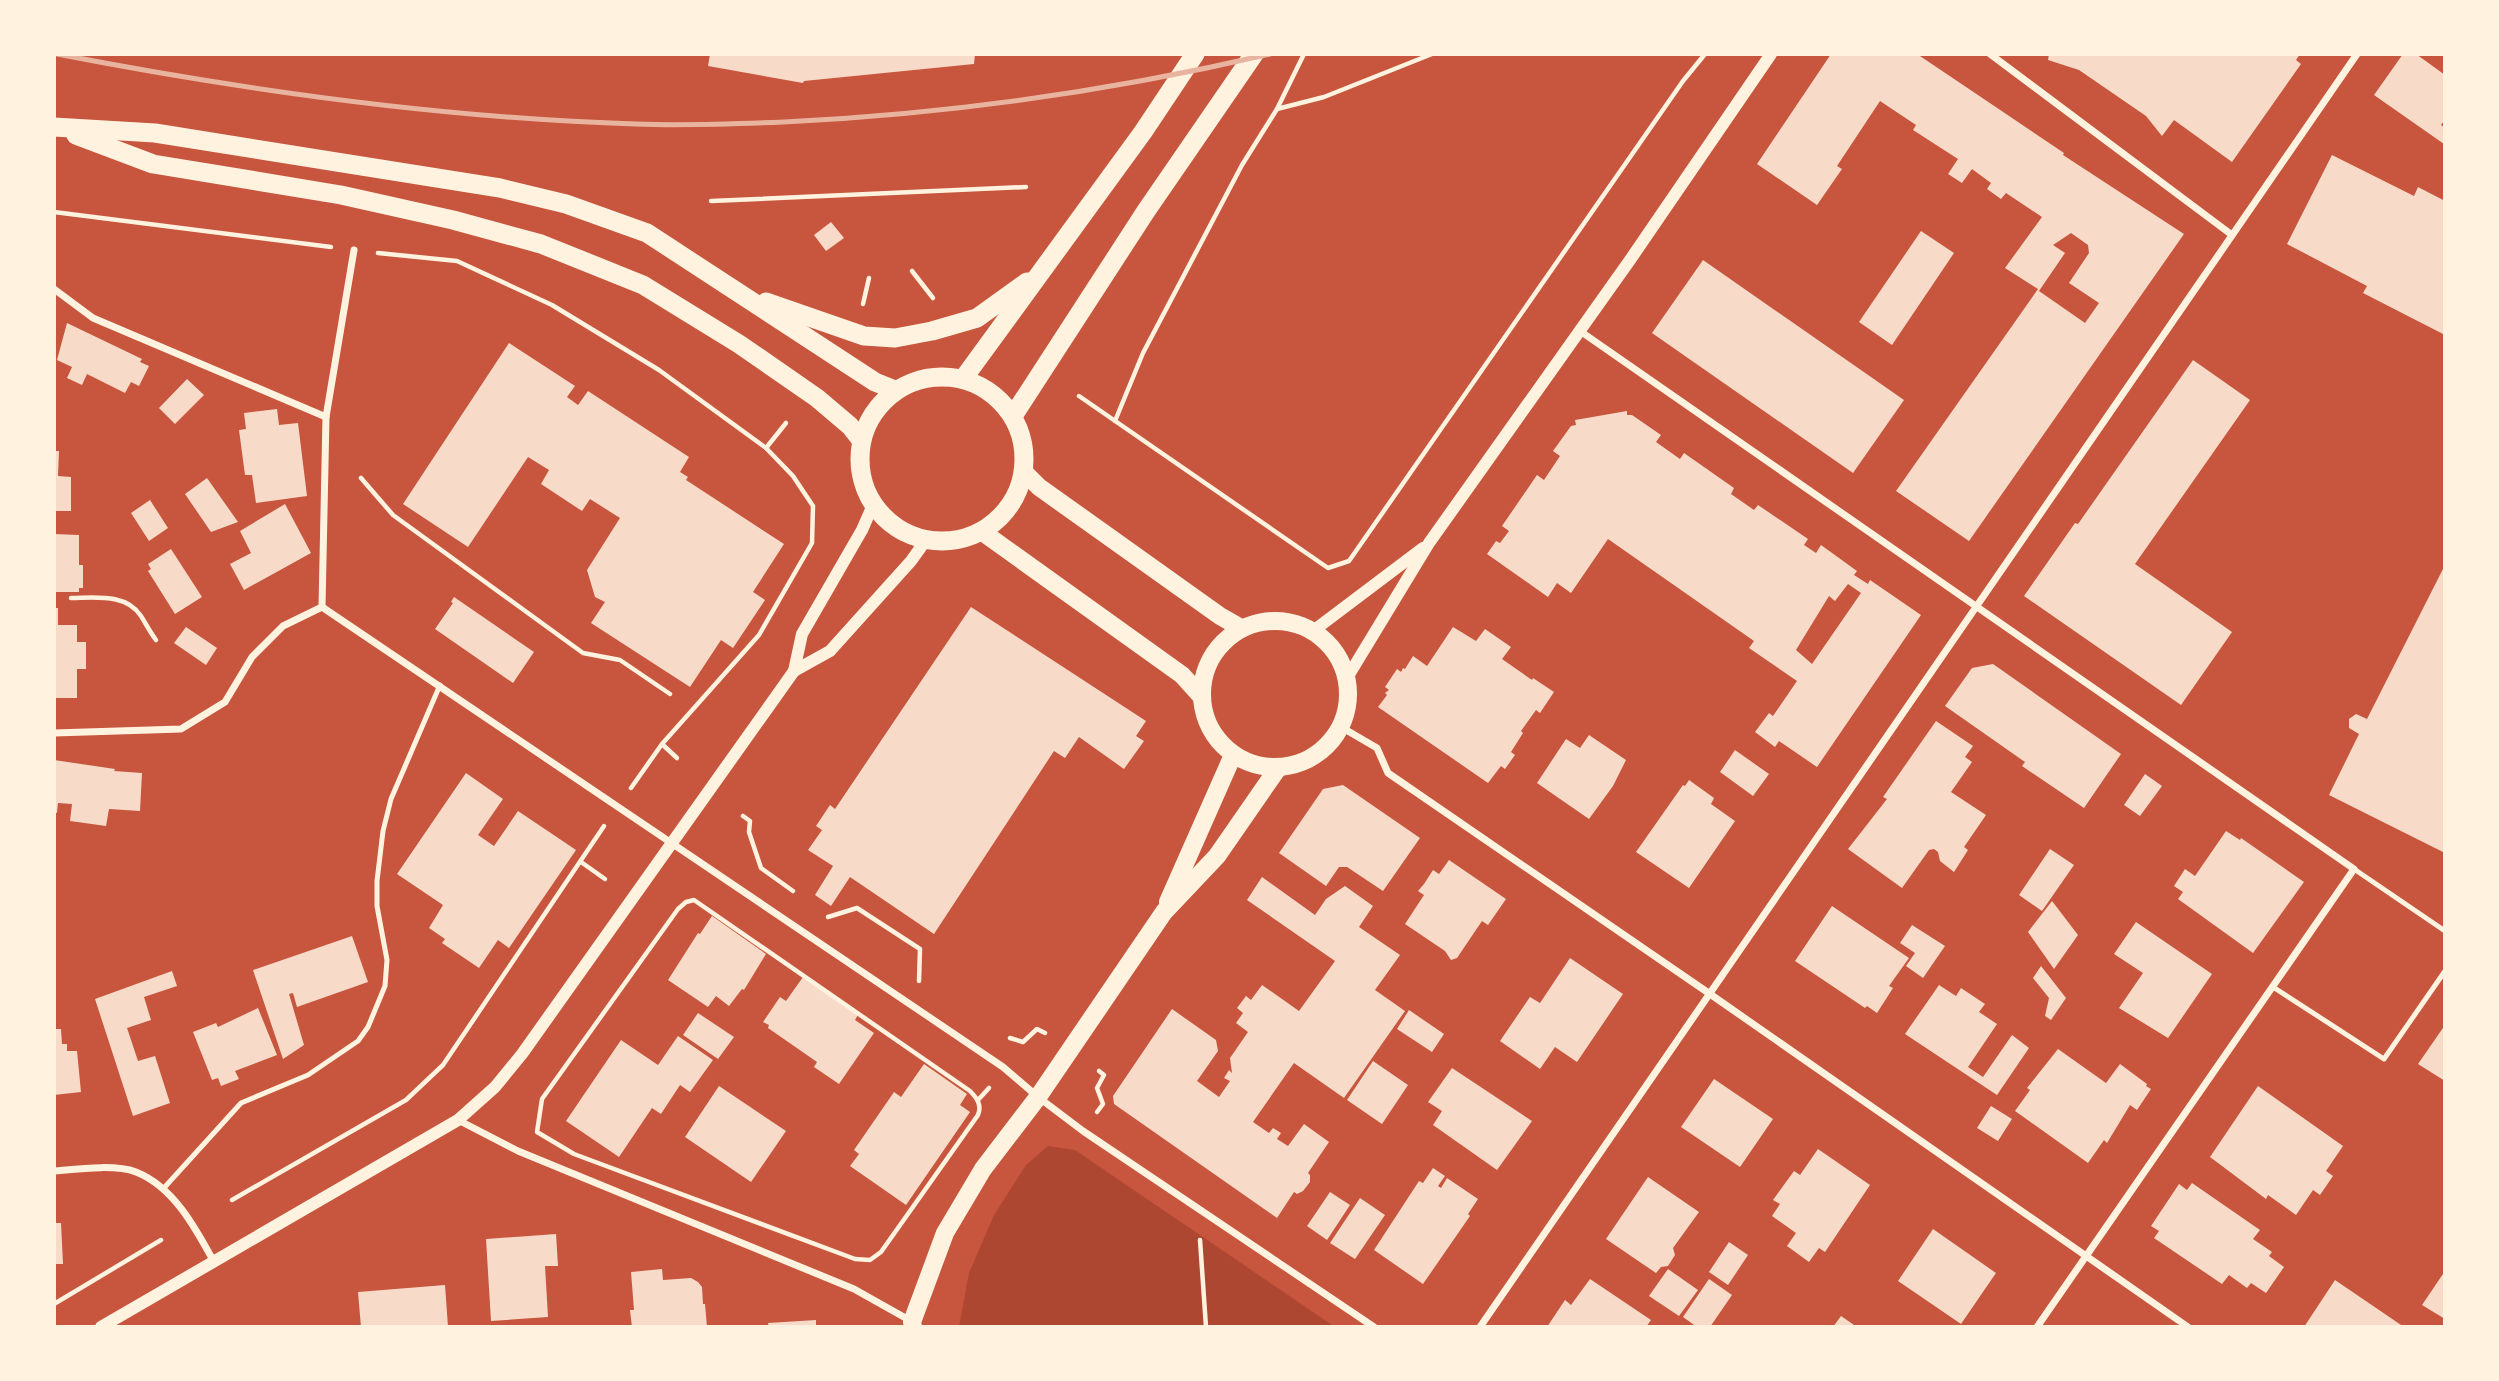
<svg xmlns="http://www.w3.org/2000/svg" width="2499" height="1381" font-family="'Noto Sans',sans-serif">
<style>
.green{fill:#ae4732}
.building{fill:#f7dbc8;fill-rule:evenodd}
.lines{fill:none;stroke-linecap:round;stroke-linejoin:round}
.path{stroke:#fff3e0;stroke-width:4.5}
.service{stroke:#fff3e0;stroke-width:5}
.minor{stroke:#fff3e0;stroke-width:7}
.tertiary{stroke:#fff3e0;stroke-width:12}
.primary{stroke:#fff3e0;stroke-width:18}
.trunk{stroke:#fff3e0;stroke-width:19}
.rail{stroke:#e9b49f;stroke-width:5}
</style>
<rect width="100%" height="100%" fill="#c8553d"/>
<path class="green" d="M1048,1146l27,4 260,177h-376l10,-54 25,-58 32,-50z"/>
<g class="building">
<path d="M710,54h265l-1,10 -170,17 -1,2 -95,-17z"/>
<path d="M1831,54h86l147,99 -1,2 121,79 -215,307 -73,-50 142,-202 -33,-21 37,-51 -36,-24 -5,6 -14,-10 4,-6 -19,-14 -10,14 -14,-9 10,-15 -45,-29 3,-5 -36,-24 -43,65 5,3 -25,36 -60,-41zM2071,233l17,12 1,8 -20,30 30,20 -14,20 -46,-32 26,-38 -12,-8z"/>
<path d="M2049,54h251l-4,6 5,4 -69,98 -58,-42 -12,16 -16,-20 -67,-46 -31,-10z"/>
<path d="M2403,54h13l29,21v45l-4,5 4,3 -1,16 -70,-49z"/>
<path d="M2332,155l82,41 4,-9 27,14v134l-82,-42 4,-7 -80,-42z"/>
<path d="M831,222l13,16 -18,13 -12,-16z"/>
<path d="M1921,231l33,22 -62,92 -33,-23z"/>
<path d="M1703,260l201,140 -51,73 -201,-140z"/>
<path d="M67,323l75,36 -2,3 9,4 -10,20 -8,-4 -6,11 -38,-19 -5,11 -15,-7 5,-11 -15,-7z"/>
<path d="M509,343l66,43 -8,11 11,8 10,-14 101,66 -9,15 8,5 -2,3 98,64 -31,48 12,8 -32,48 -12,-8 -31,47 -99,-64 14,-21 -10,-5 -8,-27 33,-52 -30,-19 -8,12 -41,-27 8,-14 -21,-13 -60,90 -65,-43z"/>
<path d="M2193,360l57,40 -115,164 97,68 -51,73 -157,-109 51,-73 3,1z"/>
<path d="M187,379l17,16 -29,29 -16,-16z"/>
<path d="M277,409l2,16 19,-2 9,73 -51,7 -4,-28h-7l-6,-45 7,-1 -2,-16z"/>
<path d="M1627,411v4h5l29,20 -5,7 24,17 4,-6 50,35 -3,6 23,16 4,-5 50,34 -4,6 12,8 5,-8 36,26 -3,4 14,9 2,-4 51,35 -104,152 -38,-26 -4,6 -20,-15 14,-19 4,3 24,-35 -48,-33 5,-7 -146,-102 -37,54 -14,-10 -9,14 -61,-43 9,-13 4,2 9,-12 -7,-5 35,-51 7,5 16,-24 -7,-5 18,-25 5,-1 -1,-5zM1848,584l13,9 -49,71 -16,-14 33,-54 6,5z"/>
<path d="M54,451h5l-1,25 13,1v34h-17z"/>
<path d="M207,478l31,44 -27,10 -26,-38z"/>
<path d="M150,500l18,28 -19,13 -18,-28z"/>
<path d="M285,504l26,49 -67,37 -14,-26 21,-11 -11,-22z"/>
<path d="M54,534l25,1v30h4v23h-4v4h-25z"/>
<path d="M171,549l31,48 -27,17 -27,-43 3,-2 -3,-5z"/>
<path d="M2445,565v288l-116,-58 30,-61 -10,-6v-9l7,-5 11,5z"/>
<path d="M454,597l80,55 -21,31 -78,-54 18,-26 -2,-1z"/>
<path d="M971,607l175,114 -10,15 8,5 -20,28 -45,-32 -14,21 -11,-7 -120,183 -84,-57 -19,29 -16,-11 18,-29 -25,-16 14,-20 -6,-4 14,-21 5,4z"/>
<path d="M54,608h4v17h19v17h9v27h-9v29h-23z"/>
<path d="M186,627l31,21 -11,17 -32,-22z"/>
<path d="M1453,627l23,14 9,-12 26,18 -9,12 30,21 1,-2 21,14 -14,21 -4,-3 -15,21 2,2 -12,19 4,3 -10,14 -4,-3 -13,17 -110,-76 9,-12 -2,-2 4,-3 -4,-3 12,-18 4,3 2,-4 2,1 8,-13 14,10z"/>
<path d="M1993,664l128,90 -37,54 -62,-42 3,-4 -80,-56 27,-38z"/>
<path d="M1936,721l37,25 -8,11 7,5 -21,30 35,23 -22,32 4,3 -14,22 -14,-11 -2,-9 -4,-3 -5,1 -27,38 -54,-39 39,-50 -4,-2z"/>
<path d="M1589,735l37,25 -13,26 -24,33 -52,-36 29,-44 14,9z"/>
<path d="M1735,750l34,24 -16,22 -33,-24z"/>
<path d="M54,760l61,9 -1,2 28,2 -2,38 -31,-2 -3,17 -36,-5 2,-17 -14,-1 -1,10 -3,-1z"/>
<path d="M466,773l37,26 -25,36 16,11 24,-35 58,39 -67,98 -11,-8 -19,28 -37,-25 3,-4 -16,-11 14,-23 -46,-31z"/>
<path d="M2145,774l17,12 -22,30 -16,-11z"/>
<path d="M1689,780l25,18 -3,6 24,17 -46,67 -53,-36 47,-67 2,1z"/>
<path d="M1343,785l77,53 -37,53 -36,-24h-8l-13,19 -47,-33 44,-64z"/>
<path d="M2226,831l14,9 1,-2 63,44 -51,71 -75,-54 5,-7 -9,-6 11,-17 10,7z"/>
<path d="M2050,849l24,16 -32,46 -23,-16z"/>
<path d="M1449,860l57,39 -18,26 -6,-4 -25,37 -6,2 -6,-9 -40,-27 19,-29 -6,-4 6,-7 9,-14 6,4z"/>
<path d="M1262,877l53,38 11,-16 19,-13 28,20 -14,21 41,28 -25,35 30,21 -61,87 -50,-35 -41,59 16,11 4,-5 8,5 -4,6 11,7 16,-22 25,18 -21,31 2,2v7l-7,9 -6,3 -3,-2 -17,26 -163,-114 -1,-8 59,-87 44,31 2,11 -21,30 22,16 11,-16 -6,-3 5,-8 3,3 -2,-15 18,-26 -12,-9 7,-10 -6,-5 9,-12 5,4 11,-15 37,26 36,-50 -88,-61z"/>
<path d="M2052,901l26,34 -24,34 -26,-37z"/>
<path d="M1832,906l77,52 -20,28 4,2 -16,25 -10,-7 -2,2 -70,-47z"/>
<path d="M712,916l54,38 -22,36 -2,-1 -13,17 -13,-10 -8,11 -40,-27 30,-47 2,1z"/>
<path d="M2136,922l76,52 -44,64 -49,-30 24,-35 -29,-19z"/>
<path d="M1912,925l33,21 -22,32 -17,-12 9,-13 -15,-10z"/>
<path d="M352,936l16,46 -71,25 -4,-14 -4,1 15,51 -21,14 -30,-89z"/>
<path d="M1570,958l53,36 -46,68 -22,-15 -15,22 -40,-28 30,-44 10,6z"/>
<path d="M2041,966l25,32 -15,22 -6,-4 4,-18 -16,-20z"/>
<path d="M172,971l5,15 -33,11 7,23 -24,8 11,33 17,-5 15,47 -37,13 -38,-117z"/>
<path d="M803,977l55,38 -3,5 19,13 -35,51 -25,-17 3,-5 -49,-34 1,-3 -6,-3 17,-25 6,4z"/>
<path d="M1939,985l17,11 5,-8 24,16 -6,8 18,12 -29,43 15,10 29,-42 17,13 -32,47 -92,-61z"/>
<path d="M258,1008l19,47 -42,16 4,8 -18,7 -3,-8 -6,2 -19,-48 23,-9 2,4z"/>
<path d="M1409,1010l35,24 -12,18 -35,-23z"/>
<path d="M698,1013l36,24 -16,22 -35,-24z"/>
<path d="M2445,1025v56l-27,-17z"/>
<path d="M54,1029h7l1,15h5v7h10l4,41 -27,3z"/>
<path d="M678,1036l35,24 -23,32 -10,-7 -19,29 -9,-6 -33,49 -53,-36 55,-81 37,25z"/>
<path d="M2058,1049l48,34 14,-19 27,20 -1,2 5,3 -14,21 -7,-5 -23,38 -3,-3 -16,23 -73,-52 15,-21 -3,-2z"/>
<path d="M1373,1061l35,24 -26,39 -35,-24z"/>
<path d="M924,1064l43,30 -7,11 10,7 -64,93 -56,-39 9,-12 -5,-4 40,-58 7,5z"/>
<path d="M1452,1068l80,53 -35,49 -64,-45 9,-14 -14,-9z"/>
<path d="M1714,1079l59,40 -33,48 -59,-40z"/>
<path d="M719,1086l67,45 -35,51 -66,-45z"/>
<path d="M2258,1086l85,60 -17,25 7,5 -13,19 -7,-5 -17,25 -28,-20 -2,4 -56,-42z"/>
<path d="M1991,1106l21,13 -14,22 -21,-13z"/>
<path d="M1818,1149l52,36 -45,67 -6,-4 -10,14 -22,-16 9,-13 -24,-17 8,-12 -7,-4 21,-29 6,4z"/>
<path d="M1433,1168l12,8 -7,10 3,2 6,-10 31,21 -10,15 2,2 -47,68 -49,-34 45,-69 4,2z"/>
<path d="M1648,1177l51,35 -26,36 2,7 -7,11 -7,1 -5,6 -50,-34z"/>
<path d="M2192,1183l68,47 -7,9 19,13 -3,4 15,11 -18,26 -15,-10 -4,5 -18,-13 -7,9 -68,-46 5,-7 -8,-5 28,-42 8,6z"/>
<path d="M1330,1192l20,13 -23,35 -20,-14z"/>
<path d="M1360,1198l25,17 -30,44 -25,-16z"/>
<path d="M54,1223h7l2,41h-9z"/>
<path d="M1933,1229l63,44 -35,51 -63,-43z"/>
<path d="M556,1234l2,32h-13l3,51 -57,4 -5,-82z"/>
<path d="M1729,1242l19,13 -20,30 -19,-13z"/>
<path d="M662,1269l1,11 28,-2 7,4 4,5 1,17h2l2,23h-75l-2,-17h4l-3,-38z"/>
<path d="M1668,1269l30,21 -19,26 -30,-20z"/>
<path d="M2445,1271v48l-23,-14z"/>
<path d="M1590,1279l61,41 -5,7h-99l18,-27 6,5z"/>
<path d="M1709,1279l23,16 -22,32h-13l-14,-10z"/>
<path d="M2335,1280l69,47h-100z"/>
<path d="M445,1285l3,42h-87l-3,-35z"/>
<path d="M1841,1316l16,11h-24z"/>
<path d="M816,1320v7h-47l-1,-4z"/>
</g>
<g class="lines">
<g class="path">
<path d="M1304,54l-27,55 47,-12 108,-43"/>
<path d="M711,201l315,-14"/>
<path d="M54,212l277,35"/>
<path d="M378,253l79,8 95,44 107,65 107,78 27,28 20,30 -1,37 -53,92 -97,109 -31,44"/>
<path d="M912,271l21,27"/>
<path d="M863,304l6,-26"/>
<path d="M1079,396l249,172 21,-7 334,-480 22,-27"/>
<path d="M1115,421l28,-68 99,-188 35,-56"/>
<path d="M766,448l20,-25"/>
<path d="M361,478l32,37 190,138 37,7 50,34"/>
<path d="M71,598c24,0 55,-5 70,18 5,8 9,16 15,24"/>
<path d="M663,745l14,13"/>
<path d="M743,816l7,5 -1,11 12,36 32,23"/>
<path d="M581,862l24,17"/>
<path d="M694,900l276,191c7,7 12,14 8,24l-97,137 -11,8 -15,-1 -281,-105 -37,-22 5,-33 136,-190 8,-7z"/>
<path d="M828,917l29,-9 63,41 -1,32"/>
<path d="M1010,1038l13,4 14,-13 8,4"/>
<path d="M978,1100l11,-12"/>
<path d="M1097,1112l6,-8 -6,-16 7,-13 -5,-4"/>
<path d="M232,1200l174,-100 37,-35 161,-239"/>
<path d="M1200,1240l6,87"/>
<path d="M54,1304l107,-64"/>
</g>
<g class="service">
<path d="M2354,869l91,62"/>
<path d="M2273,987l111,72 61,-88"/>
<path d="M163,1189l78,-86 67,-28 50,-34 10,-14 17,-41 2,-26 -10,-54v-25l6,-50 8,-32 49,-114"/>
</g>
<g class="minor">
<path d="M1990,54l242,181"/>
<path d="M54,289l39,29 233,99"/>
<path d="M1580,331l774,538 -317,458"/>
<path d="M322,607l681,460 35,30 45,34 291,196"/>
<path d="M322,607l4,-190 28,-167"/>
<path d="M1341,727l36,21 11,25 322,221 478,333"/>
<path d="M54,733l127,-4 44,-27 27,-45 31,-31 39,-19"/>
<path d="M458,1120l60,31 336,138 57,32"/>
<path d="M54,1171c23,-2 61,-7 82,1 38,15 60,57 78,90"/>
<path d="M1480,1327l877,-1273"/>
</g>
<g class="tertiary">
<path d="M1313,631l110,-83"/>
<path d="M794,671l36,-20 81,-90 15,-21"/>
<path d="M1347,678l82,-135 201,-283 141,-206"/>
<path d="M101,1327l357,-207 37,-33 27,-33 272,-383 8,-37 60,-104 11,-25"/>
</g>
<g class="primary">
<path d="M1023,471l16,16 181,129 21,12"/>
<path d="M981,531l201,144 19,21"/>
<circle cx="1275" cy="694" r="73"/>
<path d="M1168,902l65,-147"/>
<path d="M913,1327l-1,-5 33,-89 38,-64 55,-72 126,-185 53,-56 61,-88"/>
</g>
<g class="trunk">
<path d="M54,127l101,6 345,55 66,16 81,29 228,149 20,8"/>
<path d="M76,135l77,29 188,31 112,25 88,24 102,41 96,59 78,54 33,28 11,14"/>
<path d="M766,302l98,34 31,2 37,-7 45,-13 50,-36"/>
<circle cx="942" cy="459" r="82"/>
<path d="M963,379l180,-247 52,-78"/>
<path d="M1013,416l133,-205 108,-157"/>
</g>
<path class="rail" d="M57,54c191,37 385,64 579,70 50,2 99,0 148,-2 167,-8 323,-30 486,-68"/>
</g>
<rect width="2499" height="1381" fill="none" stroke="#fff3e0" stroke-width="112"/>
</svg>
